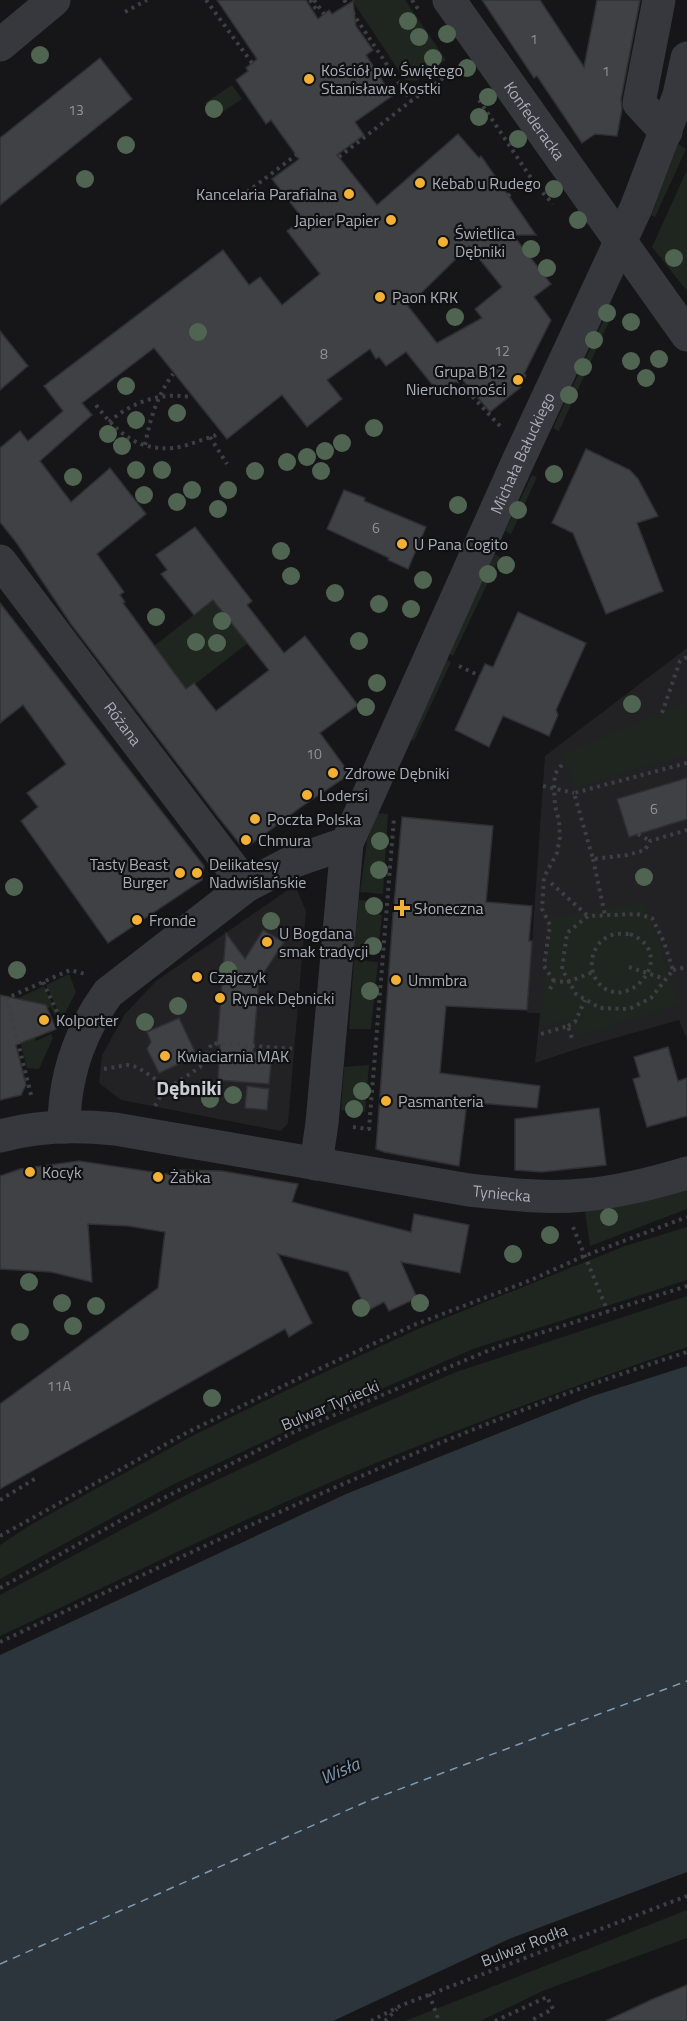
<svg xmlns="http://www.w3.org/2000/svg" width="687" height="2021" font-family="'Titillium Web',sans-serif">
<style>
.built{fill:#222225}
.green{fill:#1e261f}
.water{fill:#2c353c}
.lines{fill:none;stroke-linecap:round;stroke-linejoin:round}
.ferry{stroke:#7f9bb3;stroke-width:1.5;stroke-dasharray:8 6;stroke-linecap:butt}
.building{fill:#404145;stroke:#303034;stroke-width:1.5;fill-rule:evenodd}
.path{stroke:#3d3f44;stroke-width:4;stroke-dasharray:3 4.5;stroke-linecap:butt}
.minor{stroke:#37383d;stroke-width:33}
.tree{fill:#506452}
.poi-dot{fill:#f2b134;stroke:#111113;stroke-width:2}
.labels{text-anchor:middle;stroke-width:4.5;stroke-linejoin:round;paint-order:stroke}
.number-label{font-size:14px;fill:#8e929b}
.poi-label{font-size:16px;fill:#a8adb8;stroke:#111113;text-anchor:start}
.street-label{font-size:16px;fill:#a8adb8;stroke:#111113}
.water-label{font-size:18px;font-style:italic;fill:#7f9bb3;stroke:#111113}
.quarter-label{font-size:20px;font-weight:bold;fill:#c9ccd4;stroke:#111113}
</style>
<rect width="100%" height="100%" fill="#161618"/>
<g class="built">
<path d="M687,648v391l-8,-19 -99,28 -45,15 5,-50h-13l18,-257z"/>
<path d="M295,885l11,26 -18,212 -7,8 -160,-31 -22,-17 3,-28 23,-41 31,-33z"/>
</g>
<g class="green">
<path d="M352,0h53l41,60 -30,21 -11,-1z"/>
<path d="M232,85l10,14 -27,18 -10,-14z"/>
<path d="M678,144l8,5 -31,68 -4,-2z"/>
<path d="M687,170v121l-35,-44z"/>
<path d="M608,311l5,2 -54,118 -6,-3z"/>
<path d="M532,475l5,2 -26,57 -6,-3z"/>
<path d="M494,554l6,3 -47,99 -6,-3z"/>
<path d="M213,600l35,43 -53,41 -1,-1 -8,6 -32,-43z"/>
<path d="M445,659l6,3 -37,79 -7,-3z"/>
<path d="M683,704l4,12v38l-110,33 -13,-25 -2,-8z"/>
<path d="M376,813l12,1 -5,80 -23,-2 7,-51z"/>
<path d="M359,900l24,2 -1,10h-3v2l3,1 -4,36 -24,-2z"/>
<path d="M644,902l35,102 -102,33 -10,-18 -27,9 12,-110z"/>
<path d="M354,960l24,2 -7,67h-22z"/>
<path d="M69,974l7,18 -14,27 -16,-34z"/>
<path d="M44,986l16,34 -3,1 -6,-14 -16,6 -5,11 6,17 15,-7 2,4 -14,31 -12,-1 -17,-66z"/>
<path d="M369,1065l-4,47 -24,-2 3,-43z"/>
<path d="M687,1189v20l-97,37 -5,-35z"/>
<path d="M687,1227v53l-214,69 -172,75 -129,61 -172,94v-34l32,-21 162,-89 116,-56 108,-50 207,-83z"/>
<path d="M687,1296v51c-104,36 -209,74 -311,116 -127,52 -251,115 -376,173v-41l190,-102 134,-64 132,-57z"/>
<path d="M687,1910v28l-142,52 -65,31h-75z"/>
</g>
<path class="water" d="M687,1366v506l-178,67 -176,82h-333v-366l346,-161 244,-97z"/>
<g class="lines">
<path class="ferry" d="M0,1964l368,-163 319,-120"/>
</g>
<g class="building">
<path d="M217,0h89l12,19 11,-9 3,4 21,-13 3,25 17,24 -7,5 26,41 -37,26 9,13 -27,20 40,50 81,-71 21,24 2,-2 55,79h-23l38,49 -17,13 17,23 -27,54 2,1 -6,13 -30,24 -29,-34 -22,15 -33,-41 -20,14 -7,-9 -3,2 -6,-10 -43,31 15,19 -35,28 -25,-32 -55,44 -73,-91 -72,55 10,12 -52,46 31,41 39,-34 36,46 -49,40 27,38 -4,3 5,7 -2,1 63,86 8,-6 22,28 53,-41 -56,-70 -19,15 -33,-41 6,-4 -11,-15 39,-28 57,74 -5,4 37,48 21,-17 53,69 -38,28 30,41 -49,33 -51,38 -10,-1 -21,-26 -148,-194 -55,-82 -16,-20v-74l20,-17 8,10 35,-30 -19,-25 179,-136 26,35 11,-8 22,28 38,-31 -33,-43 16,-12 -31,-40 27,-20 -28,-39 -5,4 -30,-44 12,-9 -2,-3 11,-9zM469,246l33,41 -27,22 7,9 -45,25 -29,-37z"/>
<path d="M482,0h58l44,67 13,-67h43l-19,99 1,10 -5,27 -22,-2 -13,9 -45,-67 -3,2z"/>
<path d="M100,58l32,41 -132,106v-67z"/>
<path d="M0,331l28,35 -28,24z"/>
<path d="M586,449l44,21 8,9 20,37 -21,7 26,68 -57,23 -33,-81 -21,-10z"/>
<path d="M344,490l21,8 -1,3 62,26 -18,42 -20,-9 1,-2 -62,-29z"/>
<path d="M0,603l204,263 -2,14 -94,63 -87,-122 17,-14 -11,-14 39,-29 -43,-59 -23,18z"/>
<path d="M518,612l68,31 -30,67 2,5 -9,21 -46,-20 -14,31 -34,-17 30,-66 8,3z"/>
<path d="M687,778v41l-58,18 -12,-38z"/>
<path d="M402,817l91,9 -7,76 46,4 -3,35h3l-5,69 -81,-4 -6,67 100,13 -3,22 -70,-6 -8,64 -75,-14 -8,-3 17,-234z"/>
<path d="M263,930l21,12 -25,38 -6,72 19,2 -3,30 -51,-4 2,-35 -3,1 9,-113 19,26z"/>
<path d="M0,995l46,10 10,24 -40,16 10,40 -5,10 -21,5z"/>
<path d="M179,1018l18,38 -38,17 -12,-24 4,-7 -4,-10z"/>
<path d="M668,1047l10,34 9,-3v38l-40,11 -14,-48 7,-2 -6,-20z"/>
<path d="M247,1086l22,3 -2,21 -22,-2z"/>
<path d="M599,1108l7,57 -64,7 -27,-2v-51z"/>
<path d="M79,1161l100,15v-6l43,1 76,13 -6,18 119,30 3,-18 55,11 -9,48 -59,-11 16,36 -28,13 -5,-9 -17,9 -19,-39 -70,-18 34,69 -23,14 -4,-8 -285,160v-85l158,-116 7,-56 -37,-6 -40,-2 4,58 -41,-10 -51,-3v-93l20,-7z"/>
<path d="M687,1985v36h-81l47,-22z"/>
</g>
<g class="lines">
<g class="path">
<path d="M206,0l46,63"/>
<path d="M310,0l8,12"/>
<path d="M314,0l10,14"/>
<path d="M344,0l67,101 42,-30"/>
<path d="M412,0l6,9"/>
<path d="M125,12l22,-12"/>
<path d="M479,100l56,84 18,20"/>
<path d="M339,157l72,-56"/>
<path d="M247,192l52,-39"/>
<path d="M508,196l11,-11"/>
<path d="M457,380l43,46"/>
<path d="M96,405c21,27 40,46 78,43 13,-2 27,-8 40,-12l4,-3"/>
<path d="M109,422c23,-20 51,-30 81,-25"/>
<path d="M210,437l17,27"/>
<path d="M145,445c5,-26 12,-49 28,-71"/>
<path d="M459,666l21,10"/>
<path d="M662,713l18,-52 7,-4"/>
<path d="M687,763l-113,30 19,66 34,-4 18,-5 5,-9 37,-11"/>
<path d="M543,786l31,7"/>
<path d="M638,834l12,7"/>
<path d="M593,859l12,56"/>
<path d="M551,883l37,33"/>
<path d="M637,914l15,4 12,24 9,28 -22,28 -22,11 -29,-1 -24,-14 -14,-25 5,-36 21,-17z"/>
<path d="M630,934c52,21 -6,84 -33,47 -11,-16 -4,-40 15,-46 5,-2 13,-1 18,-1z"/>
<path d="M629,967l36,12"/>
<path d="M673,970l14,-3"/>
<path d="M554,981l-10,-15 6,-41 -8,-16 2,-32 13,-24 3,-16 -1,-17 -4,-14 -1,-18 1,-14 9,-12"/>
<path d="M43,982l16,34"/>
<path d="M550,989l4,-8 14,1 25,-10"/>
<path d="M568,1026l7,-4 10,-22"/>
<path d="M541,1034l27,-8 5,16"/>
<path d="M104,1069l23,-4 10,2 32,21"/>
<path d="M31,1095l-24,-97 63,-28 15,4"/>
<path d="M155,1106l8,-14 37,-25 12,-24 84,6"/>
<path d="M353,1127l16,2 25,-311"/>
<path d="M573,1227l35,85"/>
<path d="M0,1500l38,-23"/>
<path d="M0,1536l188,-104 118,-57 108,-50 117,-45 53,-24 103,-39"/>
<path d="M0,1588l132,-74 164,-83 201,-84 190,-61"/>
<path d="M0,1642c225,-106 450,-214 687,-290"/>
<path d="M429,1994l10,27"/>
<path d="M371,2021l31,-16 285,-109"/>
<path d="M385,2021l12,-12"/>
<path d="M495,2021l52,-24 6,12 -23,12"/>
</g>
<g class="minor">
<path id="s1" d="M449,0l238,335"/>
<path d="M659,0l-20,103 27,29"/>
<path d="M0,45l54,-45"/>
<path id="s2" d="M0,561l246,325"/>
<path d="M64,1127c0,-49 15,-94 44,-134l138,-107 46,-24 55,-19"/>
<path id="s3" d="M0,1136c36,-10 78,-11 115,-7l354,61c38,4 77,9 115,5 34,-3 70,-12 103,-22"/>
<path id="s4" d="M316,1164l6,-41 25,-280 171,-382 118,-253 43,-113 8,-37"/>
</g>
</g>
<g class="tree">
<circle cx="408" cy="21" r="9"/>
<circle cx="447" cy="34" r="9"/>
<circle cx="419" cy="37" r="9"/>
<circle cx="40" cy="55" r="9"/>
<circle cx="433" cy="58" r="9"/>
<circle cx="467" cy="68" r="9"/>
<circle cx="488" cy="97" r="9"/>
<circle cx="214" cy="109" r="9"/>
<circle cx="479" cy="117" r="9"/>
<circle cx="518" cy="139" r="9"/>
<circle cx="126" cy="145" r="9"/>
<circle cx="85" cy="179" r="9"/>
<circle cx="554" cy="189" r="9"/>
<circle cx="578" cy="220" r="9"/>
<circle cx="531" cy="249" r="9"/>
<circle cx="674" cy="258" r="9"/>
<circle cx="547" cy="268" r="9"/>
<circle cx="607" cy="313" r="9"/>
<circle cx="455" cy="317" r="9"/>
<circle cx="631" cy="322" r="9"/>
<circle cx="198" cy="332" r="9"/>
<circle cx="594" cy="340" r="9"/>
<circle cx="659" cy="359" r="9"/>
<circle cx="631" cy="361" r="9"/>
<circle cx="583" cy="367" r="9"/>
<circle cx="646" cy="378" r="9"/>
<circle cx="126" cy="386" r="9"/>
<circle cx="569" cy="395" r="9"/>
<circle cx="177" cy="413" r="9"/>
<circle cx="136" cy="420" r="9"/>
<circle cx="374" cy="428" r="9"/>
<circle cx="108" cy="434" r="9"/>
<circle cx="342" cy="443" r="9"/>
<circle cx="122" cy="446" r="9"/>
<circle cx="325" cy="451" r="9"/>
<circle cx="307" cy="457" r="9"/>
<circle cx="287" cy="462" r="9"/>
<circle cx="136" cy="470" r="9"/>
<circle cx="162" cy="470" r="9"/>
<circle cx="255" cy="471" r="9"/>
<circle cx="321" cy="471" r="9"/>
<circle cx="554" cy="474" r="9"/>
<circle cx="73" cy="477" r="9"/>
<circle cx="192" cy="490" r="9"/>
<circle cx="228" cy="490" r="9"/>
<circle cx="144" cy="495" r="9"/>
<circle cx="177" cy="502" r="9"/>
<circle cx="458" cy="505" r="9"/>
<circle cx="218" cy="509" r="9"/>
<circle cx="518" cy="510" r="9"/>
<circle cx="281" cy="551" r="9"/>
<circle cx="506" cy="565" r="9"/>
<circle cx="488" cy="574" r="9"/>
<circle cx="291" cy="576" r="9"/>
<circle cx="423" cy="580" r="9"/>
<circle cx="335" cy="593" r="9"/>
<circle cx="379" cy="604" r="9"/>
<circle cx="411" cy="609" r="9"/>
<circle cx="156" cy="617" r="9"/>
<circle cx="222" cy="621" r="9"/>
<circle cx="359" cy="641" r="9"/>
<circle cx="196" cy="642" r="9"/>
<circle cx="217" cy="643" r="9"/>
<circle cx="377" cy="683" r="9"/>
<circle cx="632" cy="704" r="9"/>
<circle cx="366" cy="707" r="9"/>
<circle cx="380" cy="841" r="9"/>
<circle cx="379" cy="870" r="9"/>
<circle cx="644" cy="877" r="9"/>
<circle cx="14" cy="887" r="9"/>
<circle cx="374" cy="906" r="9"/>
<circle cx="271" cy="921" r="9"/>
<circle cx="373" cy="946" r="9"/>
<circle cx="17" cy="970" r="9"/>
<circle cx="228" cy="970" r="9"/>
<circle cx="370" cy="991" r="9"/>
<circle cx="178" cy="1006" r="9"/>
<circle cx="145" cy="1022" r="9"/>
<circle cx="362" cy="1091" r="9"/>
<circle cx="233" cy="1095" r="9"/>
<circle cx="210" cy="1099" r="9"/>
<circle cx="354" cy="1109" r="9"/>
<circle cx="609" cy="1217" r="9"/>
<circle cx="550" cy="1235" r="9"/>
<circle cx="513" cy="1254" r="9"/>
<circle cx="29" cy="1282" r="9"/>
<circle cx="62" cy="1303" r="9"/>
<circle cx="420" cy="1303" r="9"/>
<circle cx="96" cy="1306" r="9"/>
<circle cx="361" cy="1308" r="9"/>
<circle cx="73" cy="1326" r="9"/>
<circle cx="20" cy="1332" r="9"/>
<circle cx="212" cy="1398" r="9"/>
</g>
<g class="poi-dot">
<circle cx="309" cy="79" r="6"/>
<circle cx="420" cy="183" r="6"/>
<circle cx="349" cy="194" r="6"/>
<circle cx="391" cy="220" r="6"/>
<circle cx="443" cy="242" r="6"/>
<circle cx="380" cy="297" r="6"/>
<circle cx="518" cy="380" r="6"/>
<circle cx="402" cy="544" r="6"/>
<circle cx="333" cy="773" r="6"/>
<circle cx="307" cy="795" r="6"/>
<circle cx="255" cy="819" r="6"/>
<circle cx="246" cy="840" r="6"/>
<circle cx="180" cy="873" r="6"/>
<circle cx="197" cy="873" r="6"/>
<path d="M399 899h6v6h6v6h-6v6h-6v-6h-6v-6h6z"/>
<circle cx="137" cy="920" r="6"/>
<circle cx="267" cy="942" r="6"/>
<circle cx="197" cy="977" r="6"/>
<circle cx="396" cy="980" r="6"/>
<circle cx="220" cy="998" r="6"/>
<circle cx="44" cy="1020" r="6"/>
<circle cx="165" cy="1056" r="6"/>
<circle cx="386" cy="1101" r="6"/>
<circle cx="30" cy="1172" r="6"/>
<circle cx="158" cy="1177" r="6"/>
</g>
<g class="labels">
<g class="number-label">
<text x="534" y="44">1</text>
<text x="606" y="76">1</text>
<text x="76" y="115">13</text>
<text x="502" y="356">12</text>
<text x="324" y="359">8</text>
<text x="376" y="533">6</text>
<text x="314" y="759">10</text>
<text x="654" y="814">6</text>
<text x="59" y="1391">11A</text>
</g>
<g class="poi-label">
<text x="321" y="76">Kościół pw. Świętego<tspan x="321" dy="18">Stanisława Kostki</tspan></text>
<text x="432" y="189">Kebab u Rudego</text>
<text x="337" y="200" text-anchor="end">Kancelaria Parafialna</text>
<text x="379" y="226" text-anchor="end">Japier Papier</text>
<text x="455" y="239">Świetlica<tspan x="455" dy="18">Dębniki</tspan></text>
<text x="392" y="303">Paon KRK</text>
<text x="506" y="377" text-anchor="end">Grupa B12<tspan x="506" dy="18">Nieruchomości</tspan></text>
<text x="414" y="550">U Pana Cogito</text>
<text x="345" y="779">Zdrowe Dębniki</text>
<text x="319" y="801">Lodersi</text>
<text x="267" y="825">Poczta Polska</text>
<text x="258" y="846">Chmura</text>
<text x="168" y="870" text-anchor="end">Tasty Beast<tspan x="168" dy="18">Burger</tspan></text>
<text x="209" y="870">Delikatesy<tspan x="209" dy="18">Nadwiślańskie</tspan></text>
<text x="414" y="914">Słoneczna</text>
<text x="149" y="926">Fronde</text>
<text x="279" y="939">U Bogdana<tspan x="279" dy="18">smak tradycji</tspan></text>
<text x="209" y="983">Czajczyk</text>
<text x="408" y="986">Ummbra</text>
<text x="232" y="1004">Rynek Dębnicki</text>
<text x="56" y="1026">Kolporter</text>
<text x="177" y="1062">Kwiaciarnia MAK</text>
<text x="398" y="1107">Pasmanteria</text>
<text x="42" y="1178">Kocyk</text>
<text x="170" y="1183">Żabka</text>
</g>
<g class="street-label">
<text dy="6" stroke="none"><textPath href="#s1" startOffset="148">Konfederacka</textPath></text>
<text dy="6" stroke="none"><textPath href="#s4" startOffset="750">Michała Bałuckiego</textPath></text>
<text dy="6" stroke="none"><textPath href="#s2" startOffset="204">Różana</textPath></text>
<text dy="6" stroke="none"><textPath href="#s3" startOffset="508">Tyniecka</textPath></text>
<text transform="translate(330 1405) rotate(-23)" y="6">Bulwar Tyniecki</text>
<text transform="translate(524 1945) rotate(-21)" y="6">Bulwar Rodła</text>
</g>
<g class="water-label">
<text transform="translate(340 1771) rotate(-23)" y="6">Wisła</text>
</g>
<g class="quarter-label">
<text x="189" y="1095">Dębniki</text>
</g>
</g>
</svg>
